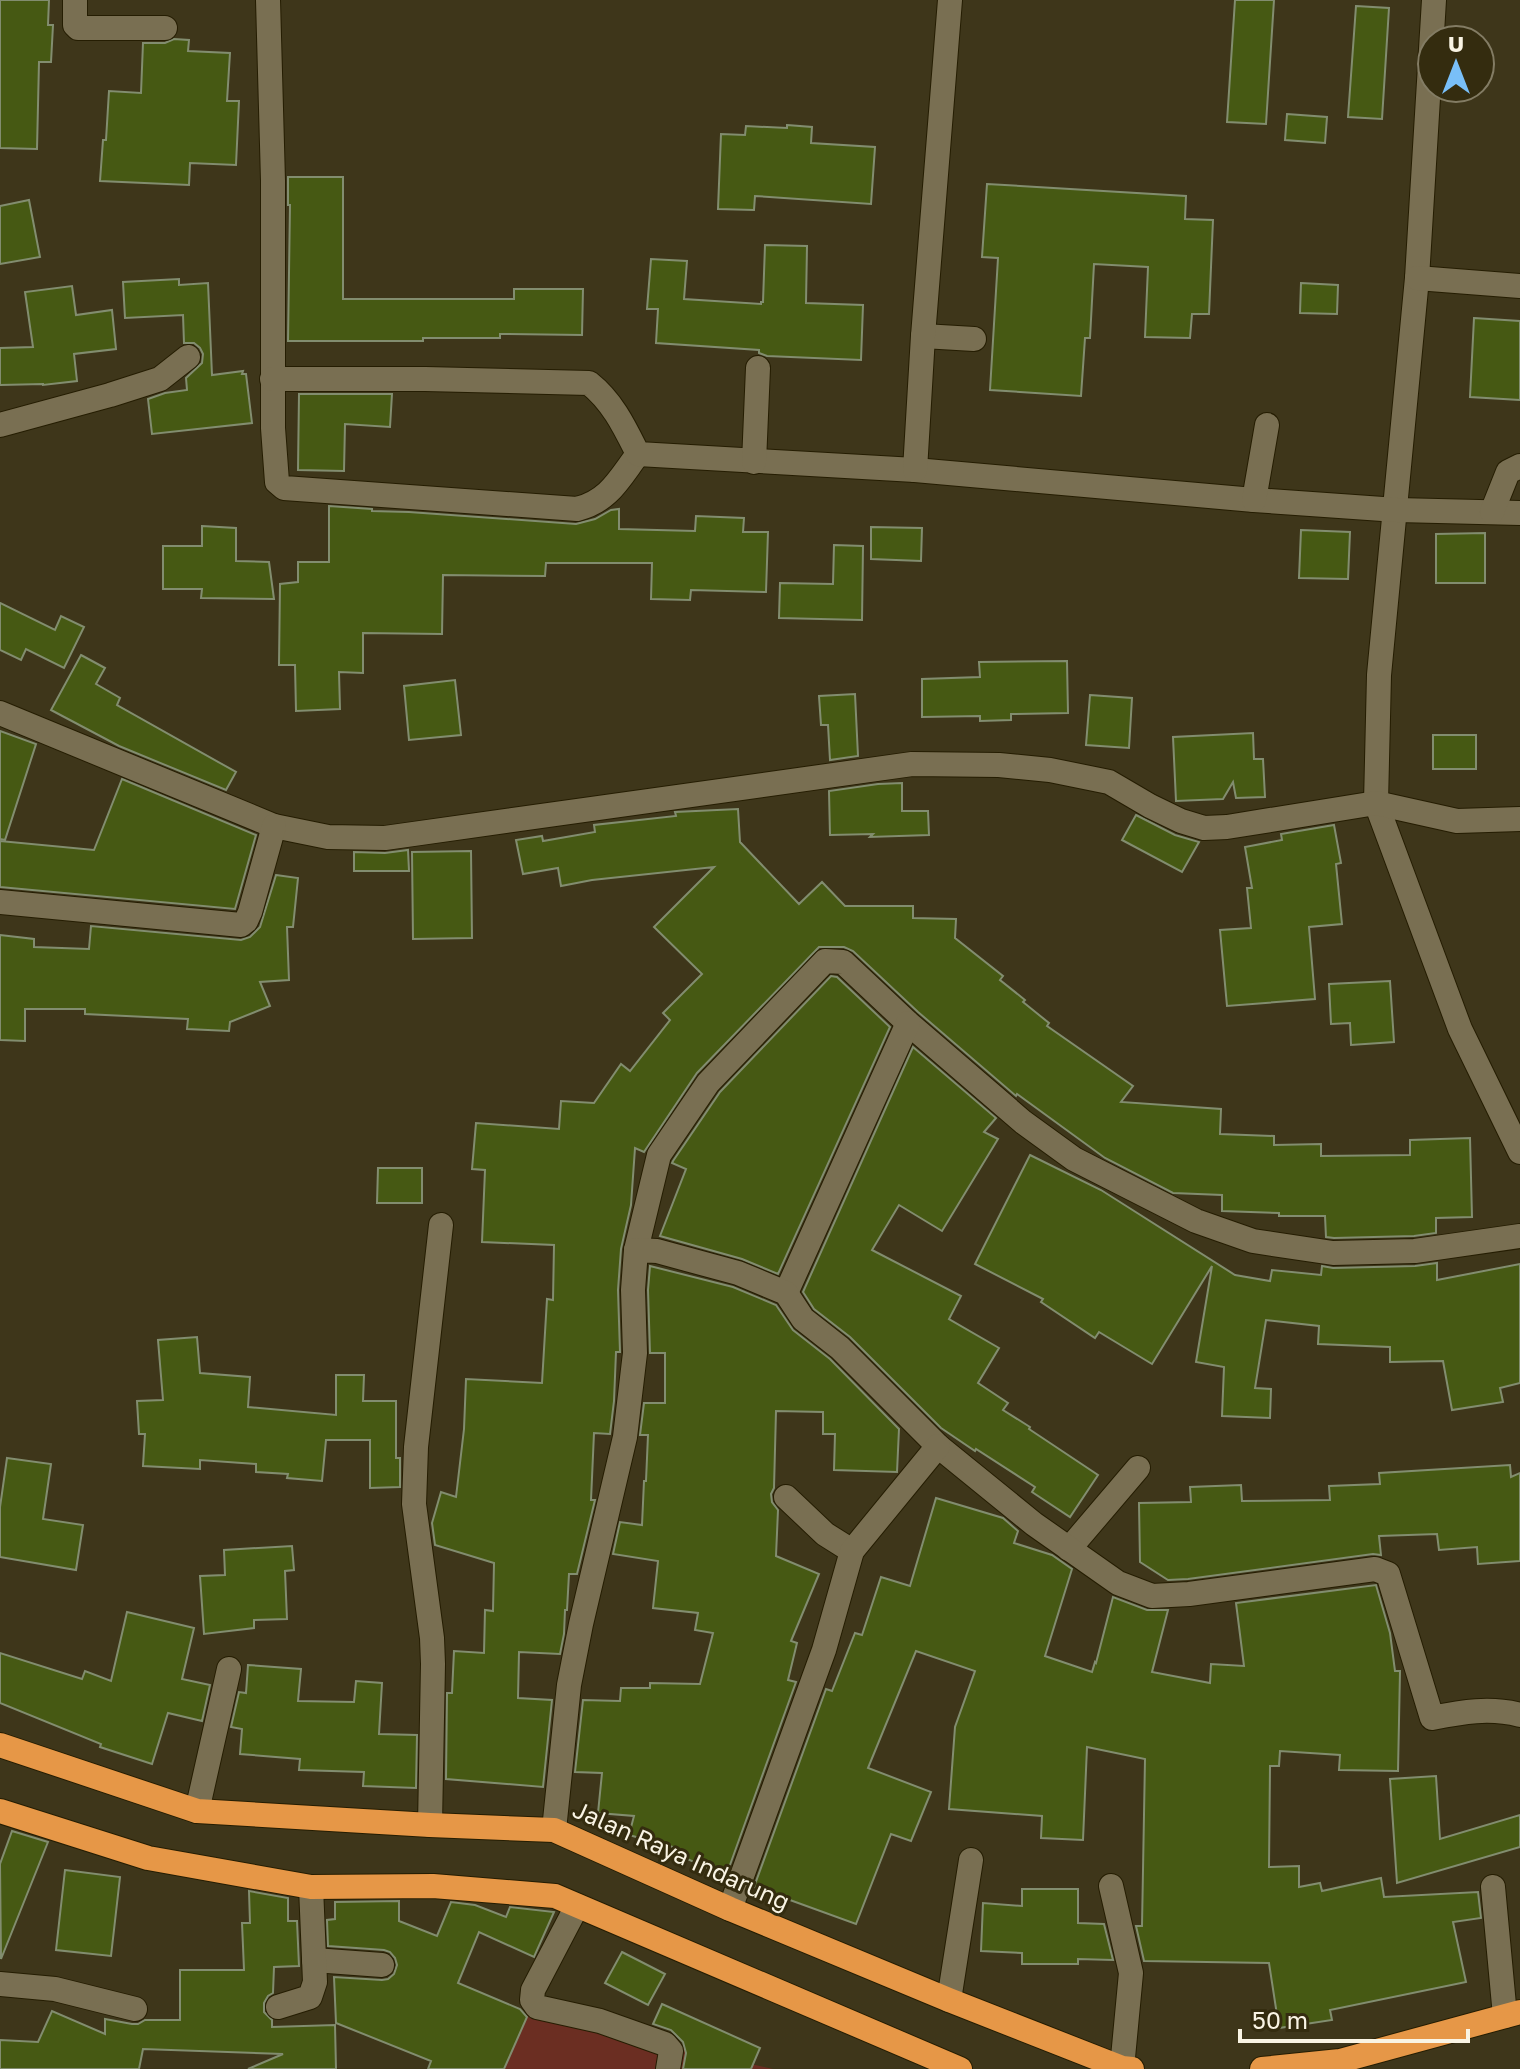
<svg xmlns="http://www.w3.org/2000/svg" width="1520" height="2069" font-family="'Golos Text',sans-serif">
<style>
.green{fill:#6b2e22}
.building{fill:#465913;stroke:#828d6f;stroke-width:2}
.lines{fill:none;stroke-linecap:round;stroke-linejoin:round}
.minor-casing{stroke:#251d02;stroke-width:26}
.highway-casing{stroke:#251d02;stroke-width:26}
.minor{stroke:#796f52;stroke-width:24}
.highway{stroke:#e69747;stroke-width:24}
.labels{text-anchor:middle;stroke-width:6;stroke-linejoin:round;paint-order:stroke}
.street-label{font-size:24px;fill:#f9f4e4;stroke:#342c0f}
</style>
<rect width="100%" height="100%" fill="#3e361a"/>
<path class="green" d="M530,2013l243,56h-310z"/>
<g class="building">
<path d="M0,0h49l-1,25h5l-2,37h-12l-2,87 -37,-1z"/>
<path d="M1235,0h39l-8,124 -39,-2z"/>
<path d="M1356,6l33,2 -7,111 -34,-2z"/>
<path d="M174,39l15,1 -1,11 42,2 -3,48h12l-3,64 -46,-2 -1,22 -89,-4 3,-41h3l3,-49 32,2 2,-50h22z"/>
<path d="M1287,114l40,3 -2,26 -40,-3z"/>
<path d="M787,125l25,2 -1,16 64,4 -4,57 -116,-8 -1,14 -36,-1 3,-75 24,1 1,-9 41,2z"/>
<path d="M288,177h55v122h171v-10h69l-1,46 -82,-1v4h-77v3h-135l2,-136h-2z"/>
<path d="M987,184l199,12 -1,23 28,1 -4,94h-17l-2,24 -45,-1 3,-70 -54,-3 -4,74h-5l-4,58 -91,-6 8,-132 -16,-1z"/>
<path d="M29,200l11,57 -40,7v-58z"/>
<path d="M765,245l42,1 -1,57 57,2 -2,55 -94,-4 -8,-3v-3l-103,-7 2,-34h-11l4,-50 36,2 -3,38 77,5v-2h2z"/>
<path d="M179,279v6l29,-2 4,92 31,-4 -1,3h4l6,49 -100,11 -4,-35 17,-6 22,-3 -1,-12 16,-15 1,-9 -3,-6 -6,-5h-10l-1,-28 -58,3 -2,-36z"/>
<path d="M1301,283l37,2 -1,29 -37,-1z"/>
<path d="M72,286l4,29 36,-5 4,39 -42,5 3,27 -34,4v-1l-43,1v-37l33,-1 -8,-55z"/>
<path d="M1474,318l46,3v79l-50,-3z"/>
<path d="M299,394h93l-2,33 -45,-3 -1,47 -46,-1z"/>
<path d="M329,506l43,3v2l37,1 167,12 19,-5 16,-9 8,-1v20l76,2 1,-15 48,2 -1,14h25l-2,60 -75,-2 -1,10 -39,-1 1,-36h-106l-1,13 -102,-1 -1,59 -79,-1v40l-24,-1 1,37 -44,2 -1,-46h-16l1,-81 18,-2v-20h31z"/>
<path d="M202,526l34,2v33l33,1 5,37 -73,-1 1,-9h-39v-43h39z"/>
<path d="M871,527l51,1 -1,33 -50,-2z"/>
<path d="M1301,530l49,2 -2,47 -49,-1z"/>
<path d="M1485,533v50h-49v-49z"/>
<path d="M834,545l29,1 -1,74 -83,-2 1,-35 53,1z"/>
<path d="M0,603l55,27 6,-14 23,11 -20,41 -38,-19 -5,11 -21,-10z"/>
<path d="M81,655l24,13 -9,16 24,14 -3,7 119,67 -10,18 -107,-44 -68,-36z"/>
<path d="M1067,661l1,52 -57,1v6l-31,1v-5l-58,1v-38l58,-2 -1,-15z"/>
<path d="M455,680l6,55 -52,5 -5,-54z"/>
<path d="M855,694l3,62 -28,4 -2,-35h-7l-2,-29z"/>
<path d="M1090,695l42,3 -3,50 -43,-3z"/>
<path d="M0,731l36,13 -31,96 -5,-1z"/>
<path d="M1253,733l1,26h9l2,38 -29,1 -3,-16 -10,17 -47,2 -3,-64z"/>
<rect x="1433" y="735" width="43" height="34"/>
<path d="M122,779l134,56 -21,74 -235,-22v-46l94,9z"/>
<path d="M902,783v28h26l1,24 -59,2 3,-3 -43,1 -1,-44 49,-7z"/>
<path d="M738,809l2,33 59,62 23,-22 23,24h68v12l43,1 -1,19 48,38 -3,4 25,20 -2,2 26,21 -2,3 86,60 -12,16 100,7 -1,25 54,2v9l47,-1v12l89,-1v-15l60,-2 2,79 -36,1v15l-22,3 -80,2 -8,-1 -1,-21h-46v-3l-57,-2v-16l-49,-2 -68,-35 -88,-64 -1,2 -98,-84 -65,-61 -9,-4h-25l-122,126 -53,79 -9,-4 -4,57 -10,44 -3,41 2,62h-4l-2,49 -4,33 -16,-1 -3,67h4l-18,74h-8l-2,36h-2l-1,24 -4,20 -41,-2 -1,46 34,2 -9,87 -97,-8 1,-86h5l2,-42 30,2 1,-43 8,1 1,-48 -59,-18 -3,-22 9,-31 15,5 8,-68 2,-50 76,4 5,-84 6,1 1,-55 -72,-3 3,-72 -13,-1 4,-46 83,6 2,-28 33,2 27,-39 9,7 40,-51 -7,-7 39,-39 -48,-47 60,-60 -122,13 -31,6 -3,-18 -35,6 -7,-34 26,-4 1,5 52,-9 -1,-7 82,-9 -1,-4z"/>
<path d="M1136,815l39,20 24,7 -17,30 -60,-32z"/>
<path d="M1334,825l7,38 -5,1 6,60 -33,3 6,72 -88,7 -7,-76 31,-2 -4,-40h5l-7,-41 37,-7 -1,-6z"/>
<path d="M408,850l1,21h-55v-19l31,1z"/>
<path d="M471,851l1,87 -59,1 -1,-87z"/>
<path d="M276,875l22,3 -5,49h-6l2,53 -29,2 10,24 -40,16 -1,9 -42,-2 1,-10 -103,-5v-5h-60v32l-25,-1v-105l34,4v8l55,2 2,-23 150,14 9,-3 10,-10z"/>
<path d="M831,976l6,1 53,50 -112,247 -36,-15 -82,-23 26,-67 -14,-6 1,-2 47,-69z"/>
<path d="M1390,981l4,61 -43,3 -1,-22 -19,1 -2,-40z"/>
<path d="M913,1047l83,71 -12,14 14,7 -56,92 -43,-26 -27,45 89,46 -12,23 50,29 -21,35 30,20 -5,7 27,17 -1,2 69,46 -28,42 -38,-25 3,-5 -59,-38 -1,2 -34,-23 -91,-91 -36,-28 -11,-17z"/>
<path d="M1030,1155l71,35 134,85 35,6 2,-11 49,5 1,-9 11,2 82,-2 22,-3v17l83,-16v119l-20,5 3,14 -51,8 -9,-49 -53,1v-15l-72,-3 1,-18 -53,-6 -11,68 16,1 -1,29 -48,-2 2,-49 -28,-5 16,-96 -60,98 -53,-32 -4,6 -54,-36 2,-3 -68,-35z"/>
<path d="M378,1168h44v35h-45z"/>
<path d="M650,1266l83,21 43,18 17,25 37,29 69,70 -2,43 -63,-2 1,-36h-12v-22l-47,-1 -2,77 -3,6 1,8 6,8 -2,46 43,18 -28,67 6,2 -9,37 8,2 -70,194 -48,-21 2,-6 -51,-14 5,-19 -36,-3 4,-40 -27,-1 8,-72 37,1 1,-13h29v-5l50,1 13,-51 -18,-3 3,-17 -45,-5 5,-47 -45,-7 7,-32 22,3 2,-44h2l2,-46h-8l4,-32h21v-50h-15l-2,-63z"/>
<path d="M197,1337l3,36 50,4 -2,30 88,8v-40h28l-1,26h33v57h4v29l-30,1v-48h-44l-4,41 -35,-3 1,-4 -32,-2v-8l-56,-4v9l-57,-3 2,-32h-6l-2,-33 26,-1 -5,-60z"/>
<path d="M7,1458l44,6 -8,55 40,6 -7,45 -76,-13v-50z"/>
<path d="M1510,1465l1,12 9,-4v88l-42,3 -1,-17 -38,3 -2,-16 -58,2 2,19 -8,-1 -185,25 -20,1 -28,-18 -1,-59 52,-1 -1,-15 51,-2 1,16 88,-1 -1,-14 51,-2 -1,-11z"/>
<path d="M936,1498l67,20 15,13 -4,12 38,12 20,14 -27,87 47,16 3,-10 1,1 17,-66 34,13h21l-16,62 58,11 1,-19 33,2 -8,-63 140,-18 14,48 5,38h5l-2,100 -59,-1 1,-15 -60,-4 -1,15h-9l-1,101 30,-1v21l21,-4 2,8 59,-13 3,19 94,-5 3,26 -28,4 13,60 -136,28 2,10 -53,8 -10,-65 -125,-2 -8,-35h6l3,-167 -58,-12 -4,93 -42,-2 1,-22 -93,-7 6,-82 20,-56 -59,-20 -48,117 63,24 -20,49 -20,-7 -35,90 -102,-37 72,-198 6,2 23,-58 7,2 19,-58 29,9z"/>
<path d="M292,1546l2,24 -9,1 2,48 -33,1v8l-50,6 -4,-58 25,-1 -1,-25z"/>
<path d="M127,1612l67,16 -12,51 28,6 -8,36 -34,-8 -16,51 -52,-17 1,-3 -101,-41v-50l82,26 3,-8 26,10z"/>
<path d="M248,1665l53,4 -3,32 56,1 2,-21 26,2 -3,51 38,1 -1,53 -53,-2 1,-14 -65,-2 1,-11 -60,-5 2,-25 -11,-2 8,-35 7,1z"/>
<path d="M1436,1776l4,63 80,-24v32l-123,36 -7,-104z"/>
<path d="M12,1831l36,11 -47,117 -1,-95z"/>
<path d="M65,1870l55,7 -9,79 -55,-6z"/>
<path d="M1022,1889h56v34l26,1 9,36 -35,-1v5h-56v-11l-41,-2 2,-48 39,3z"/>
<path d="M249,1891l39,7v23h9l2,45 -25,1 -1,26 -5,3 -4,7v9l8,8v7l63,-2 1,44h-88l35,-15 -140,-5 -4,20h-139v-29l38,2 14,-31 53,23v-15l27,5h6l7,-4h35v-50h64l-2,-47h8z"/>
<path d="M399,1901v20l38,15 14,-34 24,3 31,12 4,-10 44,5 -20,45 -55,-25 -21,51 62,26 7,8 -23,52h-76l3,-8 -95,-38 -2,-46 48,3 6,-1 6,-5 3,-9 -2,-7 -5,-6 -6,-2 -56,-4 -1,-26 8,-1v-17z"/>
<path d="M622,1952l43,22 -17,31 -43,-22z"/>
<path d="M662,2004l98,44 -9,21h-68l3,-16 -3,-11 -12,-12 -18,-6z"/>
</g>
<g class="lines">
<defs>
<g id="minor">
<path d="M75,0v25l3,3h87"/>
<path d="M268,0l5,181v247l4,54 7,6 293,21c32,-8 42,-30 61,-55"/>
<path d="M1434,0l-17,278 -38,397 -3,128 84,226 60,123"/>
<path d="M1417,278l103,8"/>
<path d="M923,336l51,3"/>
<path d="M272,379h153l164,4c24,19 36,45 49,71l277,16 339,30 143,10 123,3"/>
<path d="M0,425l110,-30 50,-16 28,-22"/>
<path d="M754,462l4,-94"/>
<path d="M915,470l8,-134 27,-336"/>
<path d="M1254,500l13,-75"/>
<path d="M1492,512l16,-40 12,-6"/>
<path d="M0,713l274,113 54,11 57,1 527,-74 87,1 51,5 59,12 41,24 31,15 23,7 23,-1 149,-24 81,18 63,-2"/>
<path d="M0,902l241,23 5,-4 4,-9 24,-86"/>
<path d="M636,1250l23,-95 49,-72 117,-122 18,1 65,61 115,99 51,37 122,62 57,20 80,12 82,-2 105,-15"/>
<path d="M786,1293l122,-270"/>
<path d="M786,1497l39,37 27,17"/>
<path d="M1069,1549l69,-81"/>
<path d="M197,1811l32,-142"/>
<path d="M430,1825l3,-161 -1,-26 -18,-134 2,-57 25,-222"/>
<path d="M554,1830l15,-145 12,-61 44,-187 10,-84 -2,-63 3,-40 21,1 81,22 48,20 17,26 37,29 98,98 96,78 84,59 34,13 37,-2 186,-25 13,5 44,144c30,-6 58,-11 88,-3"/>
<path d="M1111,1886l20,87 -9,95"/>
<path d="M1493,1887l12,129"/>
<path d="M577,1906l-44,84 -1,10 5,7 63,14 65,23 6,7 -3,18"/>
<path d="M730,1909l94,-259 28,-99 86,-105"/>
<path d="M314,1960l68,5"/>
<path d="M0,1984l55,5 80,20"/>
<path d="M949,2000l22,-140"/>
<path d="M278,2007l32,-10 5,-15 -4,-95"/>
</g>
<g id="highway">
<path d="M0,1745l197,66 233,14 124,5 176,79 219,91 173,68 10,1"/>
<path d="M0,1811l148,47 163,29 122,-1 122,10 405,173"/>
<path d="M1262,2069l78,-8 180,-49"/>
</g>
</defs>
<use href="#minor" class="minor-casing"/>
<use href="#highway" class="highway-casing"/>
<use href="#minor" class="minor"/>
<use href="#highway" class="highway"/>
</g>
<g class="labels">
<g class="street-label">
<text transform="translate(681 1856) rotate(24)" y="8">Jalan Raya Indarung</text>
</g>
</g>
<g transform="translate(1456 64)"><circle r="38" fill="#342c0f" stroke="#837c64" stroke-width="2"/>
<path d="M0-6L14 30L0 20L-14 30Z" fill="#79bff8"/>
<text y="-12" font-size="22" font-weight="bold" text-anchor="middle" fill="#f9f4e4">U</text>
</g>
<path d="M1240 2029v12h228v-12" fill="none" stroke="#f9f4e4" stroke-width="4"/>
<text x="1252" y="2029" font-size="24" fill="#f9f4e4" stroke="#342c0f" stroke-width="6" paint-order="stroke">50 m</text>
</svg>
